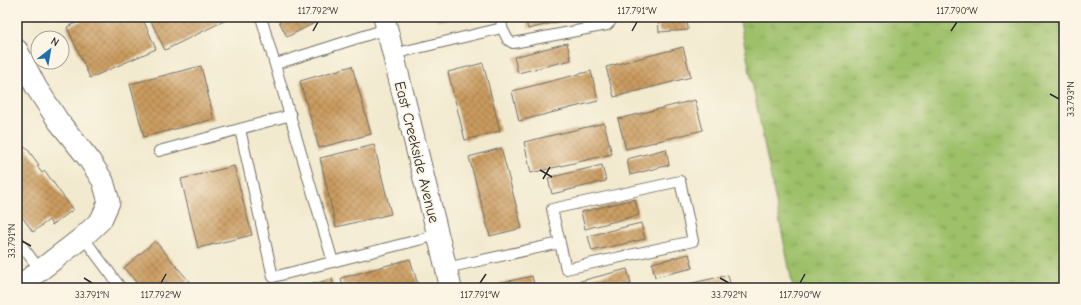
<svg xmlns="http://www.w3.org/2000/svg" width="1081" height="305" font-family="'Comic Neue',sans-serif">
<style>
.grass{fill:url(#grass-tufts);stroke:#64764a}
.building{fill:url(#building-cross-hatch)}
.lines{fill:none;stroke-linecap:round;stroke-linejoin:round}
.lane-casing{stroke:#716e64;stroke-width:12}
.street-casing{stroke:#716e64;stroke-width:23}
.lane{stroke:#fff;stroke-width:10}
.street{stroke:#fff;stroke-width:21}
.ticks{fill:none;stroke:#2b2b2b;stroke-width:1.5}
.labels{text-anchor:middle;stroke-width:3.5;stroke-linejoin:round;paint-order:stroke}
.street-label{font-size:15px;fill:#2b2b2b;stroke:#fcf5e5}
.neatline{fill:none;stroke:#2b2b2b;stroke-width:1.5}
.ticks-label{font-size:10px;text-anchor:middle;fill:#2b2b2b}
</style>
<defs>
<pattern id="grass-tufts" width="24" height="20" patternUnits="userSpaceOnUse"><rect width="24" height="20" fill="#9dc069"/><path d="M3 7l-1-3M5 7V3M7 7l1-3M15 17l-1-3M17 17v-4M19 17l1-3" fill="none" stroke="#809c57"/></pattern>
<pattern id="building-cross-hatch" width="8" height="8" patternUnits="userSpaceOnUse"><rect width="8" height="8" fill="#ca9b5f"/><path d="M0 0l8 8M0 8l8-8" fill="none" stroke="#a47f4f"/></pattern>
</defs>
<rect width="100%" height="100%" fill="#fcf5e5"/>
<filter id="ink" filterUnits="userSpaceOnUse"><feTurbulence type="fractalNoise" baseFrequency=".025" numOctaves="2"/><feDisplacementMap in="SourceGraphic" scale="8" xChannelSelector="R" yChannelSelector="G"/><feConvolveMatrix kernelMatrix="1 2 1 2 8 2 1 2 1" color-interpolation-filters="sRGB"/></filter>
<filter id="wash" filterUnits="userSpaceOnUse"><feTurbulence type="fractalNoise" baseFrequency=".012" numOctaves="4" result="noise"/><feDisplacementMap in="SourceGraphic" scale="16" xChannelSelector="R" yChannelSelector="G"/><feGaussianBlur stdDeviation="0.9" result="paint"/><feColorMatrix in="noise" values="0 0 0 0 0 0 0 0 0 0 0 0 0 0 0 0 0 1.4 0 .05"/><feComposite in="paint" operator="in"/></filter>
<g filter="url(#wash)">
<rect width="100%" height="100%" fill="#f2eacf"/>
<path class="grass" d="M739,17h325v271h-271z"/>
<g id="blocks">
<g class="building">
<path d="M90,17h52l14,32 -66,29 -23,-51z"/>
<path d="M149,17h83l-67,33z"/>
<path d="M277,17h49l-39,20z"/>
<path d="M437,17h15v1l-14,3z"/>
<path d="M525,17h49v1l-46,11z"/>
<path d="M658,17h29l1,13 -29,2z"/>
<path d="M567,43l4,17 -53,13 -4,-16z"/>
<path d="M683,47l8,30 -77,20 -8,-30z"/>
<path d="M483,63l17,68 -35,9 -17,-68z"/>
<path d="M201,66l13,53 -70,18 -14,-53z"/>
<path d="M352,66l19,68 -52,14 -19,-67z"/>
<path d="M591,71l7,30 -79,20 -7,-30z"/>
<path d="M695,100l8,30 -77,19 -8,-30z"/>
<path d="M604,123l8,31 -81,19 -7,-31z"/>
<path d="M17,134l6,8 -6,5z"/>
<path d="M374,145l17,69 -55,13 -16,-69z"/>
<path d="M26,147l13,18 -2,1 5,7 3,-2 28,39 -21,15 -3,-5 -16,12 -16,-22v-56z"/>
<path d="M501,148l21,80 -32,8 -21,-79z"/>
<path d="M666,149l3,16 -39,10 -3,-16z"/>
<path d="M602,165l4,16 -54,13 -4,-16z"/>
<path d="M234,166l18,69 -54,13 -17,-69z"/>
<path d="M635,199l4,16 -54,14 -4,-17z"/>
<path d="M641,223l4,16 -53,12 -4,-15z"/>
<path d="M155,241l34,40 -9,7h-39l-17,-20z"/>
<path d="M689,254l4,14 -38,9 -3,-14z"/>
<path d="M410,259l9,29h-76l-2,-10z"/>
<path d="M627,269l4,15 -17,4h-39l-2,-5z"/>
<path d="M728,275l3,13h-56v-1z"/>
<path d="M532,276l3,12h-34l-1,-5z"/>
<path d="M332,279l2,9h-36z"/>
</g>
</g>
</g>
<g filter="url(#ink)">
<use href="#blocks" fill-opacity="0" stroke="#716e64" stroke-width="1"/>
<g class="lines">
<defs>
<g id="lane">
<path d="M261,17l72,245"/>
<path d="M501,17l1,11 6,12 5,3 94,-18 4,-4v-4"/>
<path d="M393,54l109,-26"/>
<path d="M276,64l110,-35"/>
<path d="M240,129l33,148 165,-42"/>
<path d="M159,151l132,-36"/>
<path d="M83,237l38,51"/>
<path d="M17,239l23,31"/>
<path d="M446,268l114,-25 6,26 127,-28 -13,-60 -128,28 8,34"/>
</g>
<g id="street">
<path d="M384,17l67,271"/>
<path d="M17,50l19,37 23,35 29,36 15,23 6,21 -8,18 -18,17 -66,51"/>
</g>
</defs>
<use href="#lane" class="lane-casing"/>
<use href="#street" class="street-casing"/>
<use href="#lane" class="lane"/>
<use href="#street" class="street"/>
</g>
</g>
<path class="ticks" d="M313,31l5,-9M632,31l5,-9M951,31l6,-9M1050,94l9,5M540,170l12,7M543,179l7,-12M22,241l9,5M84,278l8,5M720,278l9,5M161,283l5,-9M480,283l6,-9M800,283l5,-9"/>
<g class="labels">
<g class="street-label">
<text transform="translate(417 152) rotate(76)" y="5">East Creekside Avenue</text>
</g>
</g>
<rect width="1081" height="305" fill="none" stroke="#fcf5e5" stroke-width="44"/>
<g transform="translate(50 50) rotate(31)"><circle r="19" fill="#fcf5e5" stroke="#a8a49b"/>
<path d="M0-3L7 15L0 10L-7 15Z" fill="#1f6fb2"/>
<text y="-6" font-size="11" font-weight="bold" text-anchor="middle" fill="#2b2b2b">N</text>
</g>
<rect x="22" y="22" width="1037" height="261" class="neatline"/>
<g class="ticks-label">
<text x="318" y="14">117.792°W</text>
<text x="637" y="14">117.791°W</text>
<text x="957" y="14">117.790°W</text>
<text transform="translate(1070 99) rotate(-90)" y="4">33.793°N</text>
<text transform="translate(11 241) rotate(-90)" y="4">33.791°N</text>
<text x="92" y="298">33.791°N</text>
<text x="161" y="298">117.792°W</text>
<text x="480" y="298">117.791°W</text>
<text x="729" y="298">33.792°N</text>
<text x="800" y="298">117.790°W</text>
</g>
</svg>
